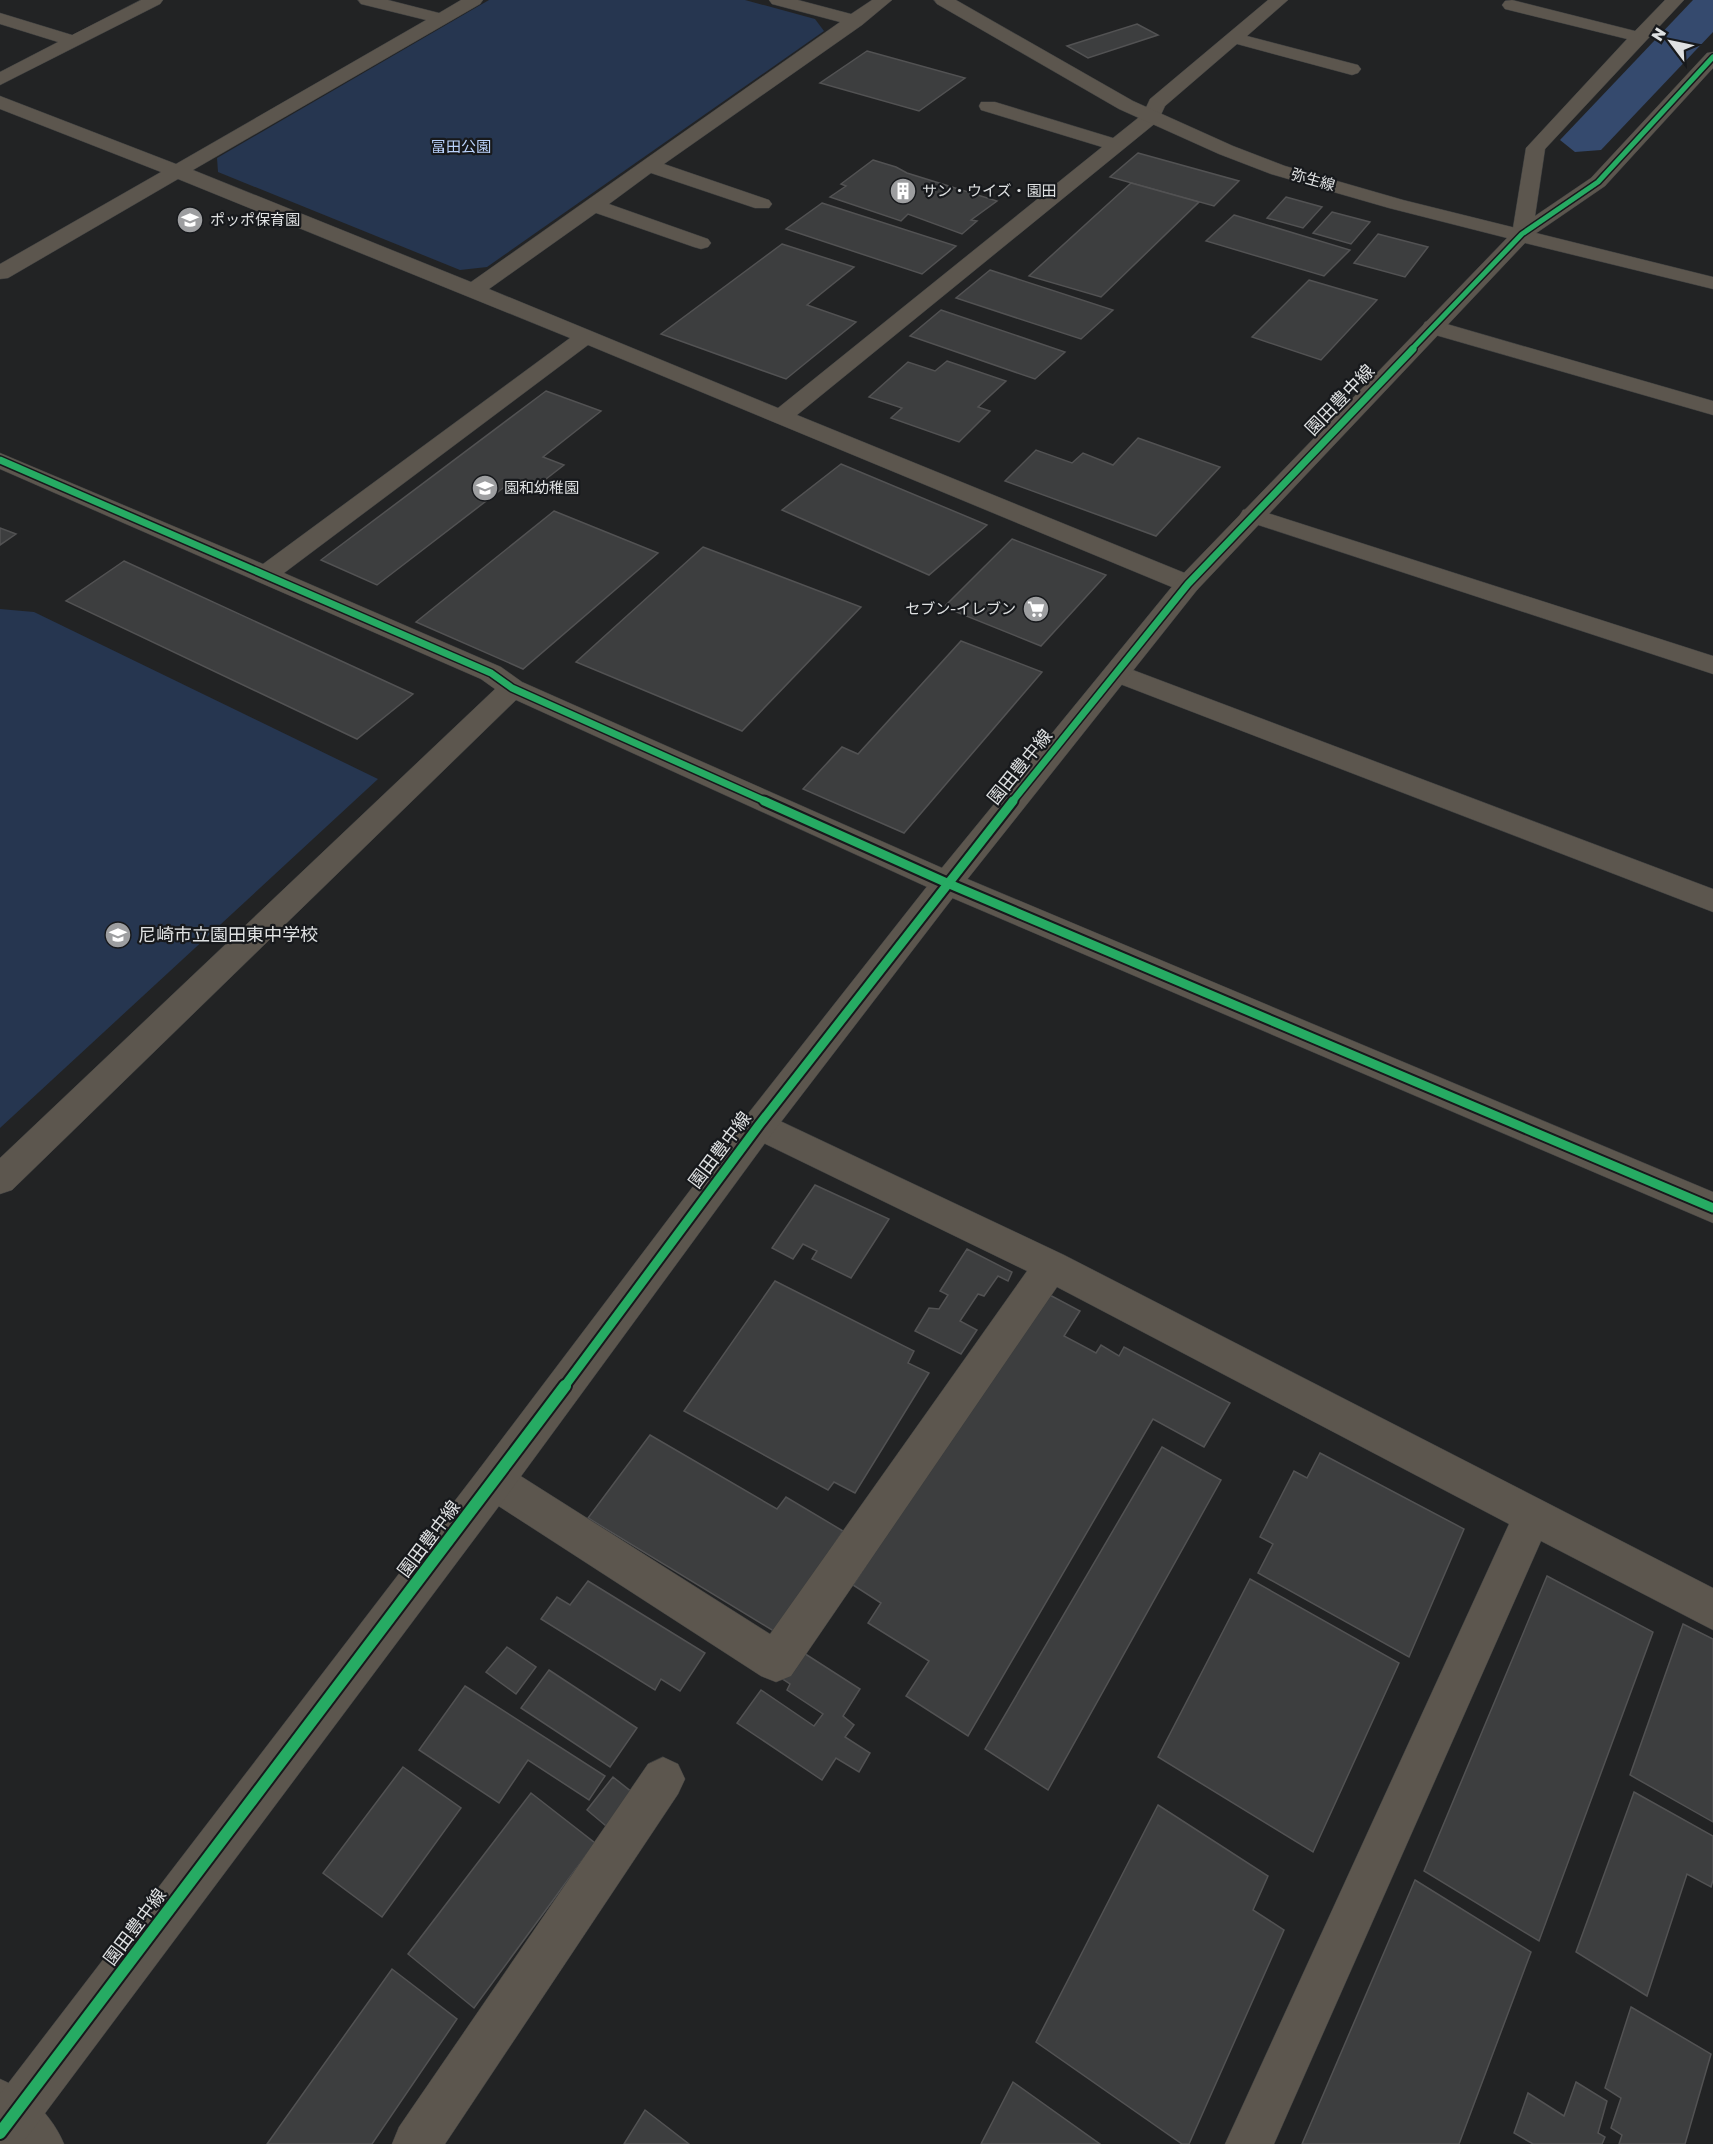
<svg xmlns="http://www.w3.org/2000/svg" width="1713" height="2144" font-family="'Golos Text','Noto Sans JP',sans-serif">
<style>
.green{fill:#263650}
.forest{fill:#354a6e}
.building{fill:#3d3e3f;stroke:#525253;stroke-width:1.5}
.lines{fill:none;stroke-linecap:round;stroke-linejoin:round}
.minor-casing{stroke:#3c3e3f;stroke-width:1}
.tertiary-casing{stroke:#3c3e3f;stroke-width:1}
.minor{fill:#5c564e;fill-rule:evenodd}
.tertiary{fill:#5c564e;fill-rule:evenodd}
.cycleway-far3-casing{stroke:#17191c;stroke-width:8}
.cycleway-far2-casing{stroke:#17191c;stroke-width:10}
.cycleway-far1-casing{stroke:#17191c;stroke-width:13}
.cycleway-casing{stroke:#17191c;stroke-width:16}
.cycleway-far3{stroke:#26ab63;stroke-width:5}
.cycleway-far2{stroke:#26ab63;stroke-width:7}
.cycleway-far1{stroke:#26ab63;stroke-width:9}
.cycleway{stroke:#26ab63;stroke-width:12}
.labels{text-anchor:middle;stroke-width:4.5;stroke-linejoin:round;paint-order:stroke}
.far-park-label{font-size:15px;fill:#bbd3fc;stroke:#17191c}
.far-street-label{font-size:15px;fill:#dfe1e2;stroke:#17191c}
.far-poi-label{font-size:15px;fill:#dfe1e2;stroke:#17191c;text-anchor:start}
.street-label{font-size:18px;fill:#dfe1e2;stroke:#17191c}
.poi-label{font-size:18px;fill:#dfe1e2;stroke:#17191c;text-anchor:start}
</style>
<rect width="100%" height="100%" fill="#222324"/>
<g class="green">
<path d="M489,0h256l70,19 9,12 -337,236 -27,3 -242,-98 -1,-14z"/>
<path d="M0,609l34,3 344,167 -378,349z"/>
</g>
<path class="forest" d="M1693,0h20v32l-112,118 -26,2 -15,-12z"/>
<g class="building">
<path d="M1137,24l21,11 -70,23 -21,-12z"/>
<path d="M867,51l98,27 -46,33 -99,-28z"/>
<path d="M1138,153l101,28 -25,25 -104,-29z"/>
<path d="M873,160l23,7 11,6 90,28 -26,19 6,1 -15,13 -54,-20 -7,7 -71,-24 16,-11 -5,-2z"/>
<path d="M1131,183l68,19 -98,95 -72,-21z"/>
<path d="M1286,197l36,10 -19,21 -36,-10z"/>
<path d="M822,203l134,43 -34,28 -136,-45z"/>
<path d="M1332,212l38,10 -19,22 -38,-11z"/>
<path d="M1234,215l116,35 -26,26 -118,-35z"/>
<path d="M1378,234l50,13 -23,30 -51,-14z"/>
<path d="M782,244l72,23 -47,38 49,17 -70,57 -125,-45z"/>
<path d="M990,270l123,40 -32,29 -125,-41z"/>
<path d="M1309,280l68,20 -56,60 -69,-23z"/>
<path d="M941,310l124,42 -30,27 -125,-43z"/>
<path d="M947,361l59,20 -28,26 12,4 -31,31 -68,-24 11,-10 -33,-11 39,-35 27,9z"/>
<path d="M546,391l55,20 -58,46 21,8 -36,28 -21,-8 -130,100 -56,-25z"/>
<path d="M1138,438l82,29 -64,69 -151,-55 31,-31 36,13 11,-10 30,12z"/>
<path d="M841,464l146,61 -58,50 -147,-65z"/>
<path d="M554,511l104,42 -135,116 -107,-47z"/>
<path d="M0,528l16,6 -16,11z"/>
<path d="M1012,539l94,36 -65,71 -97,-39z"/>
<path d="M703,547l158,60 -119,124 -166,-69z"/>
<path d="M124,561l289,133 -56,45 -291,-138z"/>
<path d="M961,641l81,31 -138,161 -101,-44 39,-42 16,7z"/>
<path d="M815,1185l74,34 -38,59 -39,-19 5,-8 -14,-7 -10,15 -21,-11z"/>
<path d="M967,1249l45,23 -4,9 -10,-5 -14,20 -6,-2 -18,27 17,9 -16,24 -46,-23 14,-23 10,1 9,-14 -8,-4z"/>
<path d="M775,1281l139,70 -6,12 21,10 -74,120 -21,-11 -6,8 -144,-79z"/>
<path d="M1046,1293l34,18 -16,25 32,17 5,-8 18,11 5,-9 106,56 -26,44 -51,-28 -185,317 -62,-40 23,-35 -61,-38 13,-20 -28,-18z"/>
<path d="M650,1435l127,74 9,-12 57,34 -66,102 -189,-115z"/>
<path d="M1162,1447l59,33 -173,310 -63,-41z"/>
<path d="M1320,1453l144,76 -55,128 -151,-84 15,-29 -13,-7 34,-66 13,7z"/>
<path d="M1547,1576l106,56 -114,309 -115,-70z"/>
<path d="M1250,1579l149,84 -86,189 -155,-95z"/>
<path d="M588,1581l117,72 -25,38 -19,-12 -6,11 -114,-71 16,-22 13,8z"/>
<path d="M1683,1624l30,15v183l-83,-47z"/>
<path d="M507,1647l29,20 -20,27 -30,-22z"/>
<path d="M796,1648l64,41 -17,27 11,9 -9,12 25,16 -11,19 -23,-14 -14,22 -85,-57 24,-33 53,36 9,-12 -36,-24 3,-6 -12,-8z"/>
<path d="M549,1670l88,58 -27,39 -89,-59z"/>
<path d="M465,1686l140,90 -16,24 -61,-40 -29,43 -80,-53z"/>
<path d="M403,1767l58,41 -79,109 -59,-44z"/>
<path d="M613,1777l25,20 -26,34 -25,-21z"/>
<path d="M1634,1792l79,44v44l-2,7 -24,-13 -40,122 -71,-44z"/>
<path d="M531,1793l64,50 -121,165 -66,-54z"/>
<path d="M1158,1805l110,71 -15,34 31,20 -95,214h-7l-146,-102z"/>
<path d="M1415,1880l116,72 -72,192h-157z"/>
<path d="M392,1969l65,50 -85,125h-105z"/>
<path d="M1631,2007l80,47 -26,90h-66l3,-9 -11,-7 10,-30 -16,-10z"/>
<path d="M1013,2082l87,62h-119z"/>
<path d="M1576,2082l31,19 -9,32 7,4 -3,7h-69l-19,-11 14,-40 36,23z"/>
<path d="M645,2110l44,34h-65z"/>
</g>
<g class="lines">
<defs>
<g id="minor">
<path d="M141,0h22l-3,4 -160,81v-13l58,-30 -58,-18v-11l72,22z"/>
<path d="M358,0h30l51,13 22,-13h22l-3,4 -287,166 278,112 369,-260 -68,-18 -3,-4h29l53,14 21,-14h20l-30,25 -198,139 105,36 3,4 -3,4h-14l-104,-35 -42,31 99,35 3,4 -3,4 -7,2 -7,-2 -98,-34 -107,76 289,119 324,-261 -121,-37 -2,-4 2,-4h14l118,36 30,-24 7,-15 118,-99h20l-41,36 111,29 3,4 -3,4 -6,2 -115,-31 -72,62 -7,15 -361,294 400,163 4,6 -4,6 -9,2 -9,-2 -591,-245 -304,228 217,94 21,15 436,193 755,317v31l-777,-332 -420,-191 -504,490 -12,4v-36l495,-469 -14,-10 -481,-210v-16l263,111 307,-226 -392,-159 -170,99 -8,1v-15l161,-92 -161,-63v-13l176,68 250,-144 -65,-16z"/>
<path d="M1512,0l123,31 30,-31h19l-139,149 -10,67 56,-38 116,-125 6,-1v16l-108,118 -76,52 -7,2 -7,-2 -3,-4 14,-86 101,-109 -122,-30 -3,-4 3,-4z"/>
<path d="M1433,320l280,81v14l-288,-83 -3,-5 3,-5z"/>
<path d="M1252,508l461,148v18l-470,-154 -3,-5 3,-5z"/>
<path d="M1117,664l596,225v23l-606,-233 -4,-6 4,-6z"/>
<path d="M759,1111l305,144 649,333v42l-172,-89 -267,603h-49l284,-620 -452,-237 -266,389 -15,6 -15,-6 -281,-182 -5,-13 5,-13 14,-5 14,5 262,166 257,-363 -280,-136 -5,-10 5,-10z"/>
<path d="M663,1757l15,7 7,15 -7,15 -233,350h-53l7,-17 249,-363z"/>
<path d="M0,2079c27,11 53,38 64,65h-58l-6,-6z"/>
</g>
<path id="tertiary" d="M934,0h22l177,101 100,45 52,20 118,34 310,77v12l-188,-46 -328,347 -239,301 -187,244 -263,359 -486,650h-22v-50l480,-626 267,-353 189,-240 243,-297 328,-340 -118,-30 -118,-34 -52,-20 -100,-45 -182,-105z"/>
</defs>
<use href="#minor" class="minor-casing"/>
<use href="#tertiary" class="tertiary-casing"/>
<use href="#minor" class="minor"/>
<use href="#tertiary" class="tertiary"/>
<defs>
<path id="cycleway-far3" d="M1411,350l111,-116 76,-52 115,-125"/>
<g id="cycleway-far2">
<path d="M0,460l491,213 21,15 255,114"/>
<path d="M1012,802l176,-218 225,-235"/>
</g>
<g id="cycleway-far1">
<path d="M764,801l183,82 766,325"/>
<path d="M564,1387l195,-262 254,-324"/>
</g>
<path id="cycleway" d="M0,2133l565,-747"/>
</defs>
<use href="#cycleway-far3" class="cycleway-far3-casing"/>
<use href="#cycleway-far2" class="cycleway-far2-casing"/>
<use href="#cycleway-far1" class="cycleway-far1-casing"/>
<use href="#cycleway" class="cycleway-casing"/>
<use href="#cycleway-far3" class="cycleway-far3"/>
<use href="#cycleway-far2" class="cycleway-far2"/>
<use href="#cycleway-far1" class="cycleway-far1"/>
<use href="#cycleway" class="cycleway"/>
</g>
<defs>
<symbol id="building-disc" viewBox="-11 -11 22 22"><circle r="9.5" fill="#9d9ea0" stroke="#17191c"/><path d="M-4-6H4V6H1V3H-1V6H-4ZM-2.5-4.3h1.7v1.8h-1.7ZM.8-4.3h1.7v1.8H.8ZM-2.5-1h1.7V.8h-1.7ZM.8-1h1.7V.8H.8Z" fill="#fff"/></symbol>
<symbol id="school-disc" viewBox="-11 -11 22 22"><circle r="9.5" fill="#9d9ea0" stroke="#17191c"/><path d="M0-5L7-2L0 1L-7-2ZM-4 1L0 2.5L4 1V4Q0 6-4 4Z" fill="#fff"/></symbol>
<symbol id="supermarket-disc" viewBox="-11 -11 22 22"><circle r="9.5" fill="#9d9ea0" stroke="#17191c"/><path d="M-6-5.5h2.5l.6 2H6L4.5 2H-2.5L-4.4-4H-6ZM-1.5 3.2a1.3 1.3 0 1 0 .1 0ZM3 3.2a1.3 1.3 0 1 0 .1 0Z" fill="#fff"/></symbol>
</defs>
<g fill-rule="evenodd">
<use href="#building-disc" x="888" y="176" width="30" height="30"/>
<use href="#school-disc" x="175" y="205" width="30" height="30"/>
<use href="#school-disc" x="470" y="473" width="30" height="30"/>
<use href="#supermarket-disc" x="1021" y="594" width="30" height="30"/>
<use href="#school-disc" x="103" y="920" width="30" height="30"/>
</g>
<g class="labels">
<g class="far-park-label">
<text x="461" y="152">冨田公園</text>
</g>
<g class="far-street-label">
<text transform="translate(1313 180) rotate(16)" y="5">弥生線</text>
</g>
<g class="far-poi-label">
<text x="922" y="196">サン・ウイズ・園田</text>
<text x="210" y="225">ポッポ保育園</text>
<text x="504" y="493">園和幼稚園</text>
<text x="1016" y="614" text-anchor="end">セブン-イレブン</text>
</g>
<g class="street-label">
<text transform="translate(1340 400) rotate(-46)" y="6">園田豊中線</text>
<text transform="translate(1020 767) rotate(-51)" y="6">園田豊中線</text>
<text transform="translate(720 1150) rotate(-53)" y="6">園田豊中線</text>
<text transform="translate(429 1539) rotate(-53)" y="6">園田豊中線</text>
<text transform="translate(135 1927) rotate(-53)" y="6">園田豊中線</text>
</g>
<g class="poi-label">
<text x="138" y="941">尼崎市立園田東中学校</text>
</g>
</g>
<g transform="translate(1671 42) rotate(302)" stroke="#17191c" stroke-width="4.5" paint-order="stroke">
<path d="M0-4.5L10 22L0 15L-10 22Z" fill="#dfe1e2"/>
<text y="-9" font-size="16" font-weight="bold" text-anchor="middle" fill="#dfe1e2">N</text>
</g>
</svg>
